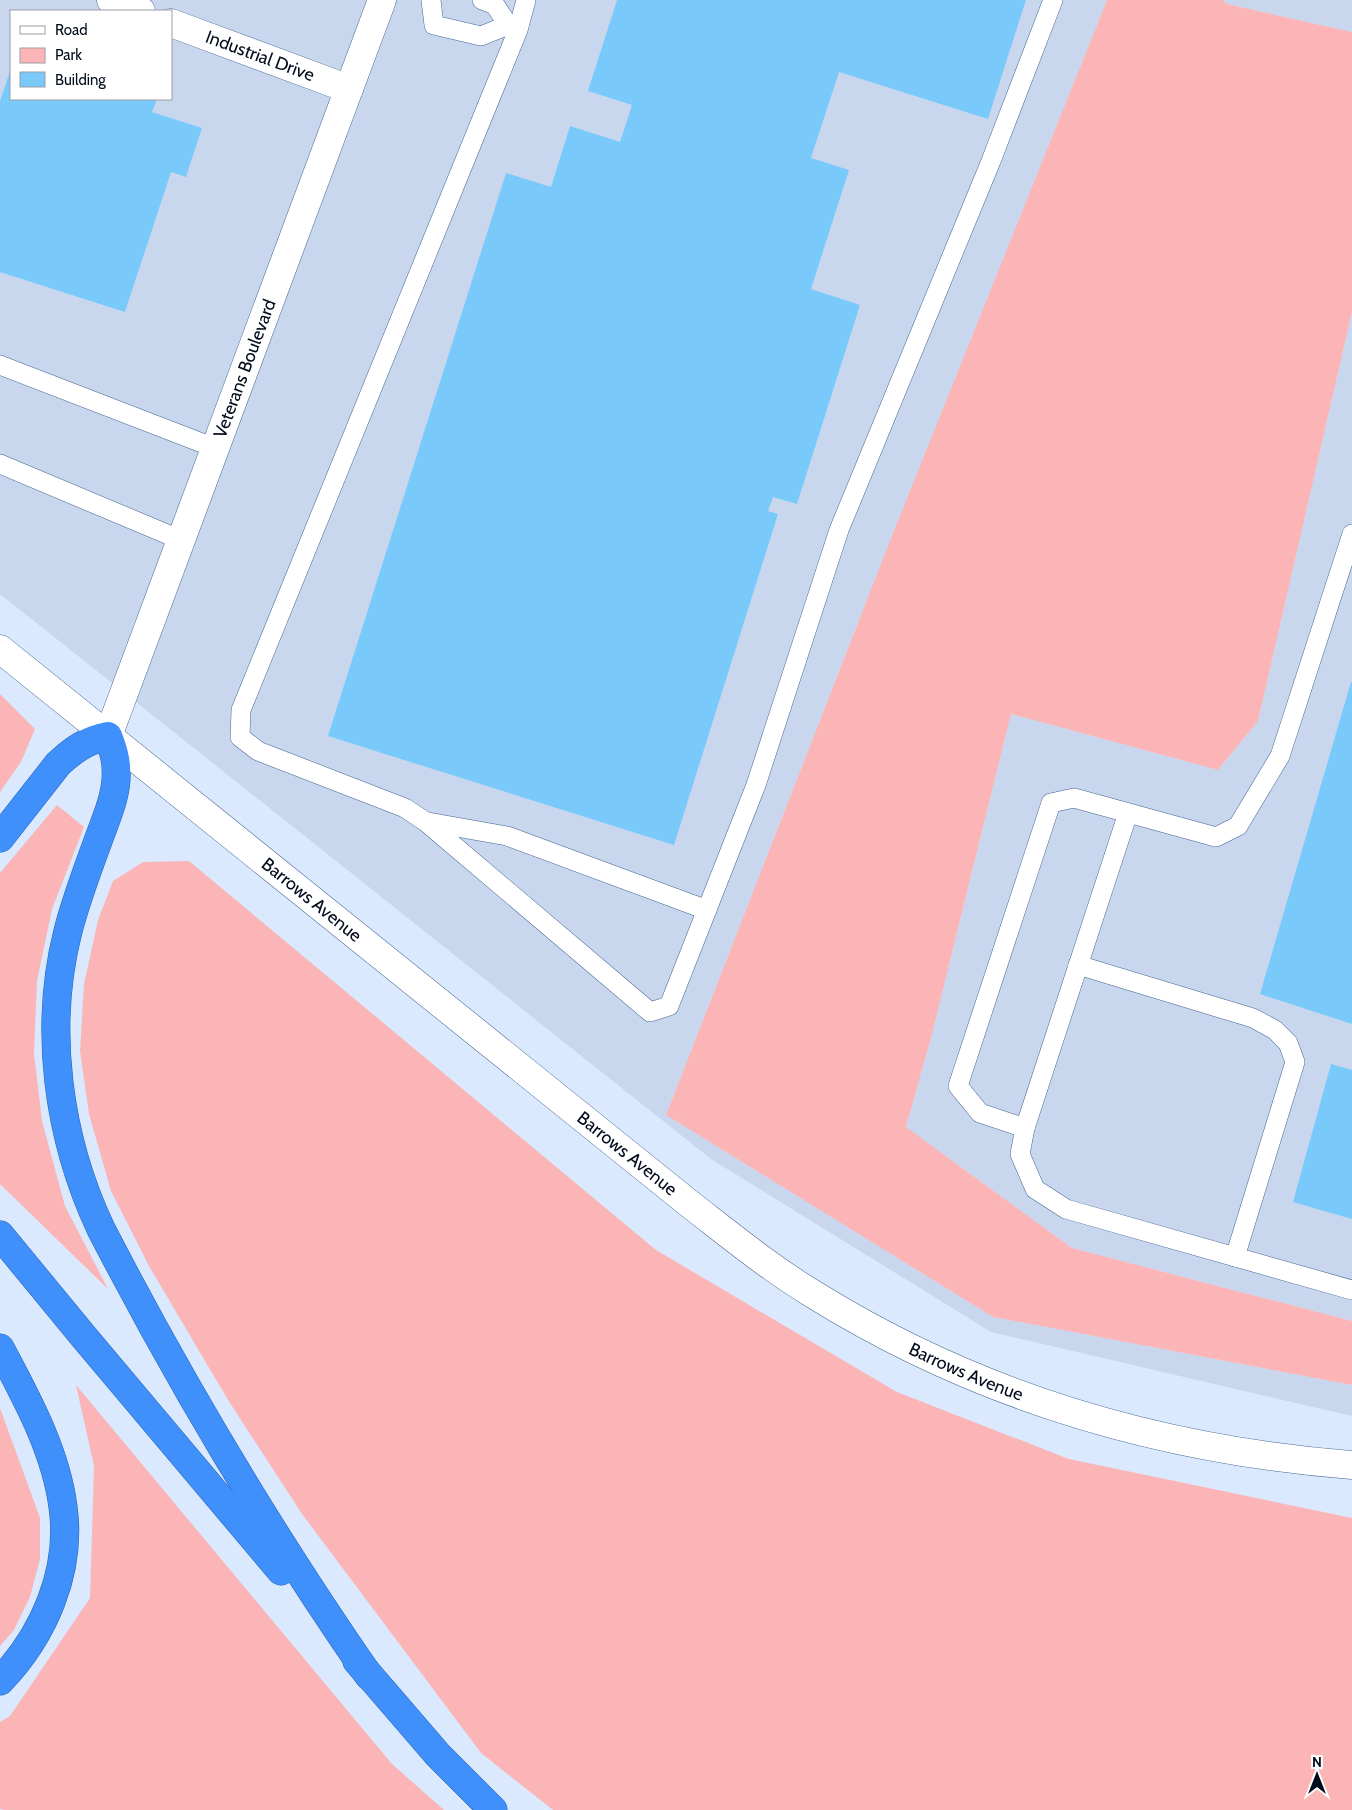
<svg xmlns="http://www.w3.org/2000/svg" width="1352" height="1810" font-family="Cabin,sans-serif">
<style>
.built{fill:#c8d7ee;fill-rule:evenodd}
.green{fill:#fcb5b7}
.building{fill:#79cafb}
.lines{fill:none;stroke-linecap:round;stroke-linejoin:round}
.lane-casing{stroke:#456693;stroke-width:20}
.street-casing{stroke:#456693;stroke-width:29}
.secondary-casing{stroke:#456693;stroke-width:29}
.highway-casing{stroke:#2a61ad;stroke-width:29}
.lane{stroke:#fff;stroke-width:19}
.street{stroke:#fff;stroke-width:28}
.secondary{stroke:#fff;stroke-width:28}
.highway{stroke:#3f90fb;stroke-width:28}
.labels{text-anchor:middle;stroke-width:4.5;stroke-linejoin:round;paint-order:stroke}
.street-label{font-size:18px;fill:#020b1c;stroke:#fff}
</style>
<rect width="100%" height="100%" fill="#dae9fe"/>
<g class="built">
<path d="M0,0h1107l-214,533 -227,582 327,202 359,68v31l-361,-84 -280,-173 -711,-565zM11,11h160v88h-160z"/>
<path d="M1223,0h129v32l-125,-28z"/>
<path d="M1352,312v1009l-280,-73 -166,-121 25,-89 80,-324 207,56 40,-49z"/>
</g>
<g class="green">
<path d="M1107,0h116l4,4 125,28v280l-94,409 -40,49 -207,-56 -80,324 -25,89 166,121 280,73v64l-359,-68 -327,-202 227,-582z"/>
<path d="M0,694l35,35 -14,33 -21,30z"/>
<path d="M57,805l27,22 -32,82 -15,72 -3,73 8,67 23,85 43,83 -108,-105v-311z"/>
<path d="M189,861l467,389 241,142 172,67 283,59v292h-799l-72,-57 -179,-239 -74,-114 -79,-134 -38,-75 -22,-77 -9,-63 4,-67 14,-64 15,-39 30,-19z"/>
<path d="M76,1385l316,379 52,46h-439l-5,-1v-87l10,-6 80,-118 4,-132z"/>
<path d="M0,1408l40,110v41l-10,38 -16,33 -14,16z"/>
</g>
<g class="building">
<path d="M617,0h409l-38,119 -149,-47 -28,86 38,12 -38,119 49,16 -63,199 -24,-7 -5,14 10,3 -104,331 -346,-109 178,-563 45,14 19,-61 50,16 12,-37 -44,-14z"/>
<path d="M11,68v31h146l-5,13 50,16 -16,49 -15,-5 -46,140 -125,-40v-171z"/>
<path d="M1351,682h1v342l-92,-30z"/>
<path d="M1331,1064l21,6v149l-59,-17z"/>
</g>
<g class="lines">
<defs>
<g id="lane">
<path d="M431,0l3,25 47,11 27,-11 -13,-20 -13,-5"/>
<path d="M526,0l-8,30 -277,680 -1,27 18,14 147,57 21,14 224,190 19,-6 87,-221 83,-255 152,-369 62,-161"/>
<path d="M0,365l215,83"/>
<path d="M0,464l181,76"/>
<path d="M1352,534l-72,222 -42,70 -22,11 -142,-39 -23,5 -93,283 22,27 45,15 -5,26 15,35 31,20 286,81"/>
<path d="M428,822l79,14 200,74"/>
<path d="M1078,965l175,53 22,12 13,13 7,19 -60,195"/>
<path d="M1025,1128l103,-315"/>
</g>
<g id="street">
<path d="M111,0l30,11"/>
<path id="s1" d="M171,23l178,66"/>
<path id="s2" d="M108,736l274,-736"/>
</g>
<g id="secondary">
<path id="s3" d="M0,649l691,556c40,31 79,63 122,89 164,102 348,156 539,171"/>
</g>
<g id="highway">
<path d="M0,838l58,-74c15,-14 29,-24 50,-28 4,10 8,21 8,32 2,26 -10,50 -18,73 -11,30 -22,59 -30,90 -25,98 -10,207 33,298 80,155 169,304 268,447"/>
<path d="M0,1235l84,102 197,234"/>
<path d="M0,1348c26,49 56,103 63,159 9,64 -19,128 -63,174"/>
<path d="M357,1661l81,94 55,55"/>
</g>
</defs>
<use href="#lane" class="lane-casing"/>
<use href="#street" class="street-casing"/>
<use href="#secondary" class="secondary-casing"/>
<use href="#highway" class="highway-casing"/>
<use href="#lane" class="lane"/>
<use href="#street" class="street"/>
<use href="#secondary" class="secondary"/>
<use href="#highway" class="highway"/>
</g>
<g class="labels">
<g class="street-label">
<text dy="6" stroke="none"><textPath href="#s1" startOffset="95">Industrial Drive</textPath></text>
<text dy="6" stroke="none"><textPath href="#s2" startOffset="392">Veterans Boulevard</textPath></text>
<text dy="6" stroke="none"><textPath href="#s3" startOffset="400">Barrows Avenue</textPath></text>
<text dy="6" stroke="none"><textPath href="#s3" startOffset="805">Barrows Avenue</textPath></text>
<text dy="6" stroke="none"><textPath href="#s3" startOffset="1210">Barrows Avenue</textPath></text>
</g>
</g>
<rect x="10" y="10" width="162" height="90" fill="#ffffff" stroke="#9a9da4"/>
<rect x="20" y="26" width="25" height="8" fill="#ffffff" stroke="#9a9da4"/>
<text x="55" y="35" font-size="15" fill="#020b1c">Road</text>
<rect x="20" y="48" width="25" height="15" fill="#fcb5b7" stroke="#9a9da4"/>
<text x="55" y="60" font-size="15" fill="#020b1c">Park</text>
<rect x="20" y="72" width="25" height="15" fill="#79cafb" stroke="#9a9da4"/>
<text x="55" y="85" font-size="15" fill="#020b1c">Building</text>
<g transform="translate(1317 1775)" stroke="#ffffff" stroke-width="4" paint-order="stroke">
<path d="M0-4L9 19L0 12L-9 19Z" fill="#020b1c"/>
<text y="-8" font-size="14" font-weight="bold" text-anchor="middle" fill="#020b1c">N</text>
</g>
</svg>
